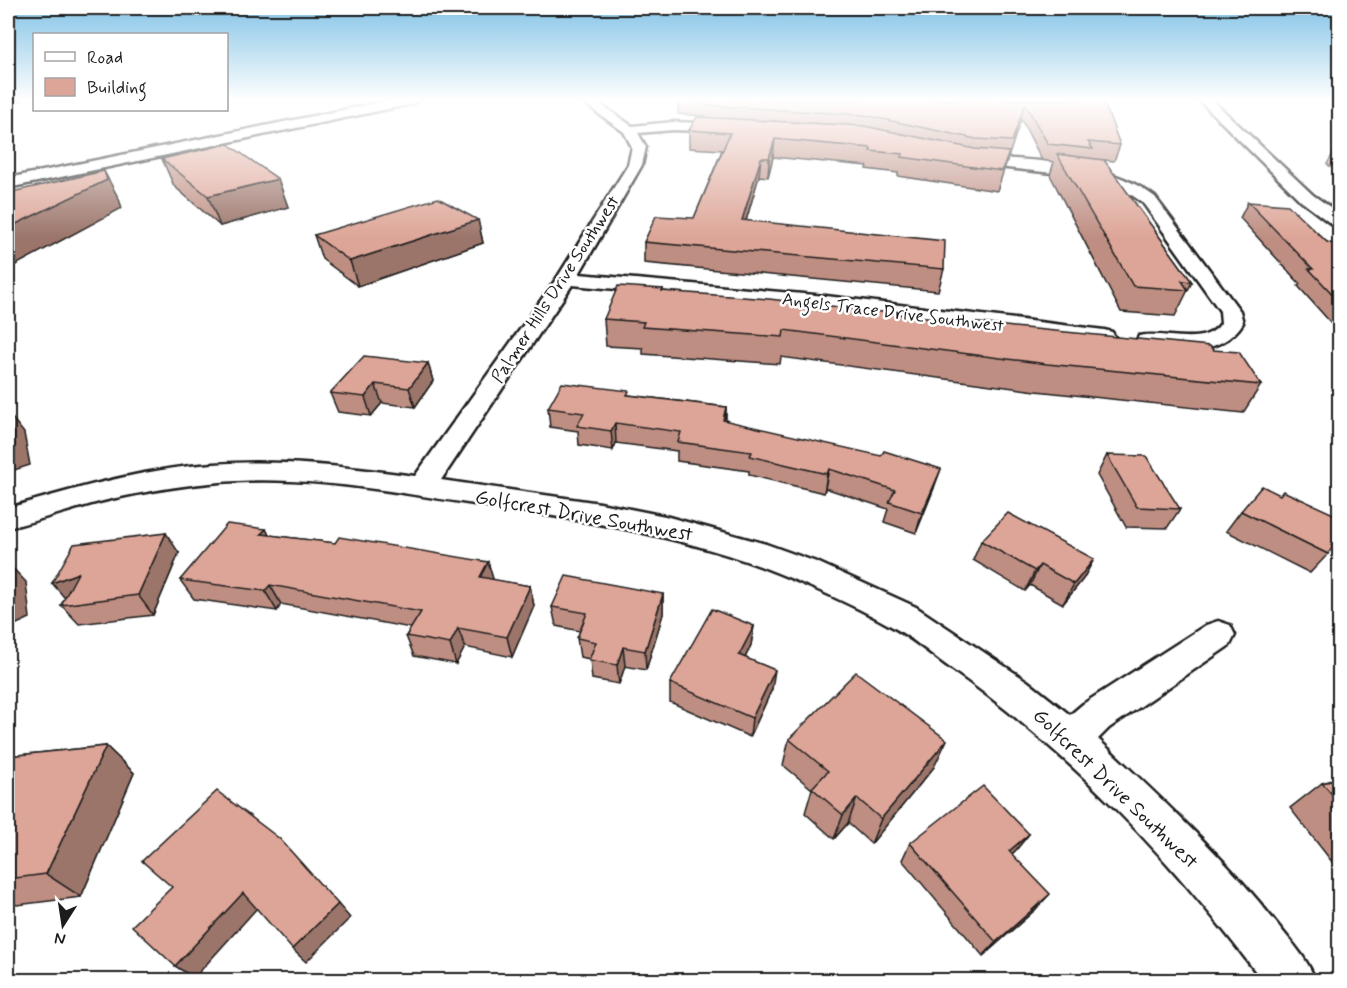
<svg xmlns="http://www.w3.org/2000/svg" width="1347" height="988" font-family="Mynerve,sans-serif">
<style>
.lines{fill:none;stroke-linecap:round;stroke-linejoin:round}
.street-casing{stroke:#1c1c1c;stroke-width:5}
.secondary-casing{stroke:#1c1c1c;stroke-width:5}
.street{fill:#fff;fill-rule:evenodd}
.secondary{fill:#fff;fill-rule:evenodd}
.wall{fill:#be8e82;stroke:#1c1c1c;stroke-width:1.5}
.shaded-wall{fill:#9b746a;stroke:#1c1c1c;stroke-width:1.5}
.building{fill:#dda597;stroke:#1c1c1c;stroke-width:1.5}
.labels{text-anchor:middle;stroke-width:5;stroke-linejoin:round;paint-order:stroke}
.far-street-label{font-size:18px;fill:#1c1c1c;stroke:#fff}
.street-label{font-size:21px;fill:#1c1c1c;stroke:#fff}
</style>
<rect width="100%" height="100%" fill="#fff"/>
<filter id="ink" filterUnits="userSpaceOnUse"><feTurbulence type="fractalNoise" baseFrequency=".0167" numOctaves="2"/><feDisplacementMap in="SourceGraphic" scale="12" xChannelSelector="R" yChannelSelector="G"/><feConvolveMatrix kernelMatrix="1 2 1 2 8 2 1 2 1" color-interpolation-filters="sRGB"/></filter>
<g filter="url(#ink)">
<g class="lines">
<defs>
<g id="street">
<path d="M580,100h14l38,26 41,-4 58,2 7,4 -7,4 -58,-2 -35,3 8,14 -4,18 -63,109 247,22 278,34 8,2 3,5 -3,5 -8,2 -278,-36 -254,-23 -131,195 159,23 65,13 101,28 53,19 97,44 111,74 43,34 13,-11 123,-79 12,-4 12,4 5,10 -5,10 -121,83 -11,11c62,59 126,117 179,185 14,18 31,35 38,56h-53c-87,-117 -193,-229 -313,-313 -19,-14 -38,-30 -58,-41 -41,-23 -87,-43 -131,-60 -90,-33 -185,-47 -279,-61 -89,-13 -181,-32 -271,-22 -33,3 -67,9 -99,16 -35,8 -69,21 -103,29v-20c67,-19 136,-40 206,-44 67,-5 134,3 201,12l142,-198 71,-113 4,-18 -8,-15z"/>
<path d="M1199,100h13l101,95 27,19v13l-6,-1 -33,-25z"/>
<path d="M967,156c60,5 139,2 188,41l85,114 3,12c-21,33 -69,31 -104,23l-3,-5 3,-5c25,-6 65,13 82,-13l-1,-12 -77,-108c-19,-15 -38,-22 -62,-27l-119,-13 -2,-3z"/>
</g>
<path id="secondary" d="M392,100h27l-7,4 -404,84v-10z"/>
</defs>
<use href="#street" class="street-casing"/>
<use href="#secondary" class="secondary-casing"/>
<use href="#street" class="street"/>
<use href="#secondary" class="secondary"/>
</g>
<g class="wall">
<path d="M678,100h425l17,45 -6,16 -10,-1 88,122 -17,34 -54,-4 -71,-137 4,-13 -12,-2 -21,-41 -24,72 -99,-15v-3l-32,-4 1,-3 -94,-9 -5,20 -9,-1 -13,45 198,48 -6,22 -294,-28v-21l50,-24 28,-68 -33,-2v-18l16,-14 -27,-2z"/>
<path d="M1335,150h5v24l-13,-10z"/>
<path d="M162,159l116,20 10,28 -68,19 -46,-40z"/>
<path d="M1248,202l79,40 13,5v86l-42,-47 2,-2 -60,-66z"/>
<path d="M478,220l5,23 -125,43 -36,-27 -8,-24z"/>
<path d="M663,289v2l550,59 48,35 -18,28 -207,-22 -255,-34 -1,7 -137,-10v-6l-37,-2 -2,-27z"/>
<path d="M428,363l5,18 -18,26 -33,-4 -11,13 -33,-4 -8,-19z"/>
<path d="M629,395l97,12v14l208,67 -18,45 -32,-11 4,-13 -63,-21 -1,5 -75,-18v-4l-72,-10v-10l-61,-8 -3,7 -34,-5 -1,-14 -28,-4 -2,-19z"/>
<path d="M1107,455l73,54 -13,19 -41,-1 -29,-52z"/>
<path d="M1241,511l87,43 -18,19 -84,-42z"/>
<path d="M266,529l3,6 219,27 5,18 37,6 4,20 -22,51 -47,-10 -9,17 -42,-8 -8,-20 5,-8 -130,-24 -4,7 -83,-12 -14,-19z"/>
<path d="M981,541l113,18 -11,20 -20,25 -33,-19 -5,6 -52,-31z"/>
<path d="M179,553l-26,62 -74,9 -18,-19 4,-7z"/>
<path d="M663,594v20l-17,56 -21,-4 -6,18 -27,-5 -2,-20 -10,-2 -3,-19 3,-7 -24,-5 -4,-19z"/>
<path d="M754,626l-3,19 -6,13 27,31 -22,48 -80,-35v-19z"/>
<path d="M789,739l145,28 -63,77 -23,-21 -14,16 -29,-26 7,-24 -29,-24z"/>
<path d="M106,746l28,27 -53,124 -64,8 -9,-6v-143z"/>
<path d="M1340,773v99l-50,-64 32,-25 7,-2z"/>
<path d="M1029,834l-13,16 -4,4 24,55 -53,47 -81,-96 8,-17z"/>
</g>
<g class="shaded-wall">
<path d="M8,100h17l-17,6z"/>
<path d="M775,139l-2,18 -5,20 1,-19z"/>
<path d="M761,158l-2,18 -19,65 2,-21z"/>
<path d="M104,171l15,28 3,9 -112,60 -2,-4v-36z"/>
<path d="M278,179l10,28 -68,19 -12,-30z"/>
<path d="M478,220l5,23 -125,43 -8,-25z"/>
<path d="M428,363l5,18 -18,26 -6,-19z"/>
<path d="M375,384l7,19 -11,13 -6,-19z"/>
<path d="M726,407l-1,19 -2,-6z"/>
<path d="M9,414l15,19 6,32 -22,7z"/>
<path d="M615,423l1,20 -3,7 -2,-19z"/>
<path d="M829,469l-4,19 -1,5 3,-19z"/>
<path d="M941,469l-7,19 -18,45 6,-20z"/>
<path d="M266,529l10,20 -15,-15z"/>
<path d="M166,533l13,20 -26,62 -15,-20z"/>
<path d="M1094,559l-11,20 -20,25 11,-20z"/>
<path d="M488,562l6,20 -14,-5z"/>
<path d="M8,563l18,19 4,36 -22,10z"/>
<path d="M1040,565l-10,20 -5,6 10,-20z"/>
<path d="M78,573l-9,30 -17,-20z"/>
<path d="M270,585l11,19 -4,7 -12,-20z"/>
<path d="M530,586l4,20 -22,51 -5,-20z"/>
<path d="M663,594v20l-17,56 -1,-19z"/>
<path d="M754,626l-3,19 -14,30 2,-20z"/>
<path d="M458,628l7,19 -9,17 -6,-20z"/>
<path d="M623,647l2,19 -6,18 -2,-19z"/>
<path d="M775,670l-3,19 -22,48 2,-19z"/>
<path d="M947,740l-13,27 -63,77 10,-25z"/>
<path d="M106,746l28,27 -53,124 -35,-23z"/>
<path d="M857,798l-9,25 -14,16 9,-24z"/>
<path d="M1029,834l-13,16 -19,17 12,-16z"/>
<path d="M243,893l15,14 -64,71 -19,-12z"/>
<path d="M1050,894l-14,15 -53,47 13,-14z"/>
<path d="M338,904l12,14 -44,44 -14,-13z"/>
</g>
<g class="building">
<path d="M687,100h416l17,45 -32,-3 5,7 -45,-5 -23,-40 -13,37 -36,-2 -112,-24 -159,-10 2,-3z"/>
<path d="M697,117l167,9 111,23 34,3 -7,19 -101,-14 2,-3 -33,-3 1,-3 -96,-9 -6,19h-8l-19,62 203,21 -1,28 -300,-27 12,-26 38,2 36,-85 -41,-3z"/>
<path d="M228,144l50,35 -70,17 -46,-37z"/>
<path d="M1057,154l47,6 88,122 -10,-1 6,9 -55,-4z"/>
<path d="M104,171l3,9 -99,48v-33l8,-4z"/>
<path d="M438,198l40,22 -128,41 -36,-26z"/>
<path d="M1248,202l40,3 39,37 10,3 3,2v55l-31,-33h4z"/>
<path d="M618,286l45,3 -1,2 107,8 245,28 196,19 3,4 26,2 22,33 -214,-21 -263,-34 -1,7 -141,-10 2,-5 -40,-3z"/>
<path d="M364,356l64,7 -19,25 -34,-4 -10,13 -35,-4z"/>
<path d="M562,383l67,8 -2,4 99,12 -3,13 158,36 3,-5 57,18 -19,44 -33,-11 6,-12 -66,-21 -2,5 -77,-18 2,-4 -74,-10 3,-10 -66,-9 -4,8 -34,-5 7,-13 -36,-5z"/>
<path d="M8,414h1l6,31 -7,3z"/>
<path d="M1107,455l39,1 34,53 -43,-2z"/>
<path d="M1262,486l18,9 3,-4 57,26v19l-12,18 -87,-43z"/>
<path d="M1008,513l86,46 -20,25 -34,-19 -5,6 -54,-30z"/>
<path d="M227,524l39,5 -5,5 74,9 4,-6 149,25 -8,15 50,9 -23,51 -49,-9 -8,16 -44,-8 15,-24 -151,-27 -5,6 -85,-11z"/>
<path d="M166,533l-28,62 -77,10 17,-32 -26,10 22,-39z"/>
<path d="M8,563l4,36 -4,1z"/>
<path d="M566,576l97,18 -18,57 -22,-4 -6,18 -28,-5 7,-18 -19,-4 10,-25 -35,-6z"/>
<path d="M712,609l42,17 -15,29 36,15 -23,48 -82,-35z"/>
<path d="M856,672l91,68 -66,79 -24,-21 -14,17 -31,-27 16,-17 -39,-32z"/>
<path d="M106,746l-60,128 -38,5v-123z"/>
<path d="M1340,779v24l-18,-20z"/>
<path d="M983,786l46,48 -20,17 41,43 -54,48 -86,-99z"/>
<path d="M217,791l63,48 58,65 -46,45 -49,-56 -68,73 -43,-40 40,-39 -30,-26z"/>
<path d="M1162,974l3,7h-55z"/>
</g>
</g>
<linearGradient id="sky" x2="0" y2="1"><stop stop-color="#81c2e6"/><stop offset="0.42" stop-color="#fff"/><stop offset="1" stop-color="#fff" stop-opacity="0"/></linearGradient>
<rect width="1347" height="238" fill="url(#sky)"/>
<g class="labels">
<g class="far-street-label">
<text transform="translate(555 289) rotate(-57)" y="6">Palmer Hills Drive Southwest</text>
<text transform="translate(893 312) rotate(7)" y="6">Angels Trace Drive Southwest</text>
</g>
<g class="street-label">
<text transform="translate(584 515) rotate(10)" y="7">Golfcrest Drive Southwest</text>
<text transform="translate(1116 788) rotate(44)" y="7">Golfcrest Drive Southwest</text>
</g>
</g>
<rect width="1347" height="988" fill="none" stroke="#fff" stroke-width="30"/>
<rect x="15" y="15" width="1317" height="958" fill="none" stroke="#1c1c1c" stroke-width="2" filter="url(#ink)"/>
<rect x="33" y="33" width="195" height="78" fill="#ffffff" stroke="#a4a4a4" stroke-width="1.5"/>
<rect x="45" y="52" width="30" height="9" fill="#ffffff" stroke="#a4a4a4" stroke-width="1.5"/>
<text x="87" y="63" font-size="18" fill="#1c1c1c">Road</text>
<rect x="45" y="78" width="30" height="18" fill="#dda597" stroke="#a4a4a4" stroke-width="1.5"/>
<text x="87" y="93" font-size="18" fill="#1c1c1c">Building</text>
<g transform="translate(63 925) rotate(192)" stroke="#ffffff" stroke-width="4.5" paint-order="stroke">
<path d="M0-4.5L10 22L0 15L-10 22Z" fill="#1c1c1c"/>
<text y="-9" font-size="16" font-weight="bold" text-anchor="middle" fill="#1c1c1c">N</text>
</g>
</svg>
